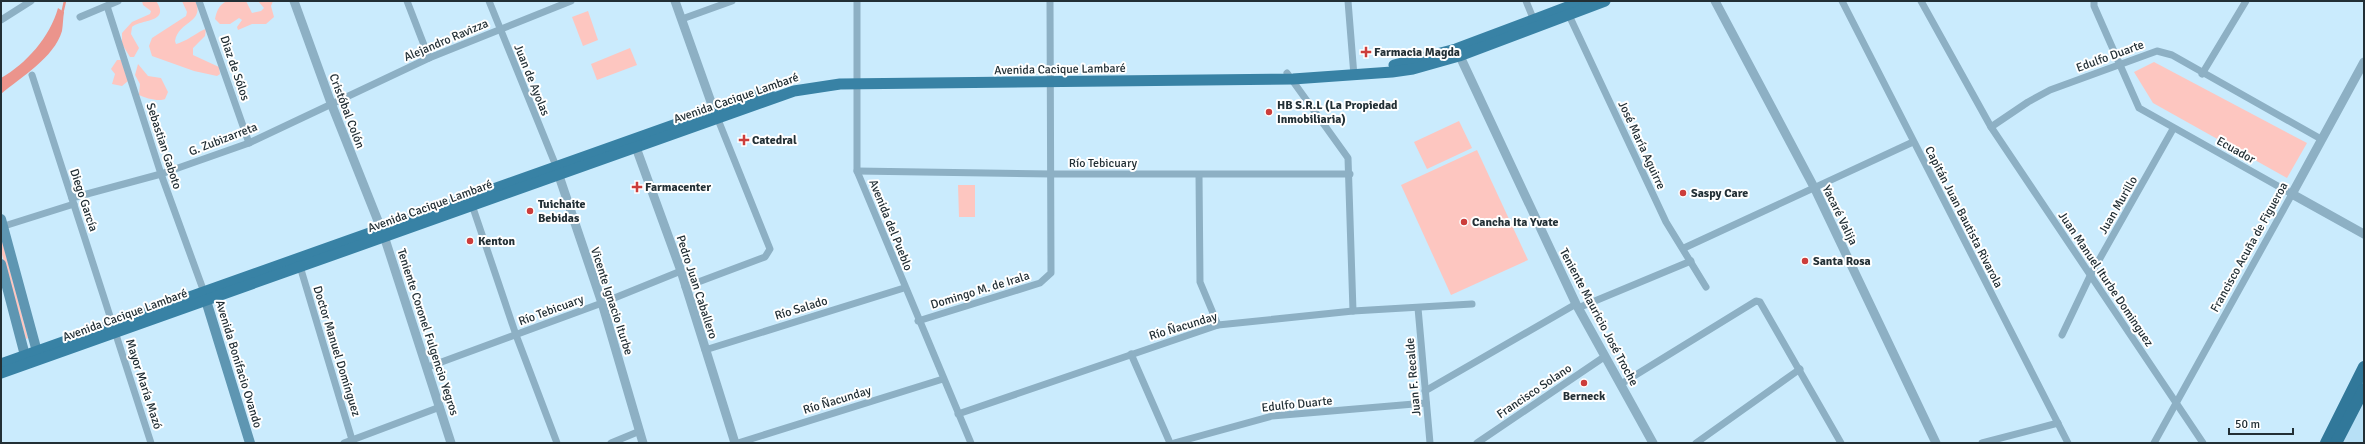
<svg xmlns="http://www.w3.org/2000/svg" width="2365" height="444" font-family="Signika,sans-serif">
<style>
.built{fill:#b7e0f6}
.green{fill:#fdc6c0}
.water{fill:#eb948c}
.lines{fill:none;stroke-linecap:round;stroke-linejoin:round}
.stream{stroke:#eb948c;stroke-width:2.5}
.minor{stroke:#8db0c4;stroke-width:7}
.tertiary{stroke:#8db0c4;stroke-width:9}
.secondary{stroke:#5e96b2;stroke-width:10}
.primary{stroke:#3882a5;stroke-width:11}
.trunk{stroke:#31789a;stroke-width:12}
.poi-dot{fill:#cc3d3b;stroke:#fff;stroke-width:1.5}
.labels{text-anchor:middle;stroke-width:4;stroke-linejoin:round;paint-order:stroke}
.street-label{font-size:12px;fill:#222f35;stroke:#fff}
.poi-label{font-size:12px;font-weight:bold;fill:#222f35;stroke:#fff;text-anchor:start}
</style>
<rect width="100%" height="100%" fill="#caebfd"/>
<path class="built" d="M2364,402v41h-22z"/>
<g class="green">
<path d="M142,1h14c15,22 -15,18 -24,26l-1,7 8,14 -5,9h-4l-8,-13v-11l10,-11 18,-8 1,-3 -8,-6z"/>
<path d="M182,1h14c8,23 -17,19 -21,40l1,3c10,-2 26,-15 30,-15l-1,7 -12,12v7l26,12 1,7 -3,2 -23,-5 -42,-15 -3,-10 3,-8 34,-22 1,-4z"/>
<path d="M227,1h19l6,12 9,-2 3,-3 -6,-7h15l-2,5 3,11 -8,7h-14l-14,6 -1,-3 5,-7 -3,-2 -9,6h-10l-5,-5c2,-9 4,-14 12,-18z"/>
<path d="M588,11l10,29 -15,6 -11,-29z"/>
<path d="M630,48l7,17 -40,15 -6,-16z"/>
<path d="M117,60h4l7,21 -6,5 -10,-2 3,-10 -4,-5z"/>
<path d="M2154,62l153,81 -20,35 -134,-75 -19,-31z"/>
<path d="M138,64l10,12 13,2 7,14 -3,7c-6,3 -20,-1 -26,-4l1,-11 -5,-9z"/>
<path d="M1459,121l13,27 -45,21 -13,-27z"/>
<path d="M1477,150l51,110 -77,35 -50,-110z"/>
<path d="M958,185h17v32h-16z"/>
<path d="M1,237l27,101 -2,1 -25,-88z"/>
</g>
<path class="water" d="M58,8l6,4c-1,6 -1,13 -2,19 -8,27 -41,46 -61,63v-16c25,-14 49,-41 57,-70z"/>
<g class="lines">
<path class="stream" d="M62,14l3,-13"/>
<g class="minor">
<path d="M199,1l50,142"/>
<path d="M407,1l22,57"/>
<path d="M489,1l67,165"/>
<path d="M857,1v170l114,272"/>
<path d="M1348,1l6,75"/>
<path d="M1526,1l9,22"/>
<path d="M1842,1l226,442"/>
<path d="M1921,1l70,126 212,316"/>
<path d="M2094,1v5l45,102 153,86 -138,249"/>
<path d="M107,6l54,168 43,118"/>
<path d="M1567,11l99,211 40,65"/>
<path d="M80,17l38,-16"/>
<path d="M682,19l50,-18"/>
<path d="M1,20l30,-19"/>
<path d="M1287,73l61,85 5,153"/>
<path d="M2202,74l44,-73"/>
<path d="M32,75l119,368"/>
<path d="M1991,127l37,-25 22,-12 107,-39 15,4 149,84"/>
<path d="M857,171l195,3h298"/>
<path d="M1199,175l1,107 18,43"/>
<path d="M72,198l89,-24 88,-31 180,-85 142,-57"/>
<path d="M471,202l45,133 41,108"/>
<path d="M1,227l73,-23"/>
<path d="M1684,248l229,-106"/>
<path d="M299,263l54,180"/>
<path d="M685,287l80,-30 5,-8 -53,-132"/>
<path d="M1418,308l12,135"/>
<path d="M1578,308l113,-47"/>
<path d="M918,321l122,-38 11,-10 -1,-272"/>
<path d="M2062,335l28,-59 83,-147"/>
<path d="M705,350l199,-62"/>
<path d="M1131,354l39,89"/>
<path d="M428,367l174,-64 79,-32"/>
<path d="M1621,384l135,-83 4,1 81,141"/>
<path d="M1425,391l151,-87"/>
<path d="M958,414l260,-89 135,-14 119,-7"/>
<path d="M344,443l96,-36"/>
<path d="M611,443l29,-12"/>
<path d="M738,443l205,-64"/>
<path d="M1174,443l98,-27 154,-13"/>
<path d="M1477,443l127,-86"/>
<path d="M1696,443l104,-74"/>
<path d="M1982,443l76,-20"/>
</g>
<g class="tertiary">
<path d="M294,1l37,102 53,133 67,207"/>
<path d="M675,1l41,115"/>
<path d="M1715,1l100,188 121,254"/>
<path d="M1457,50l119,254 77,139"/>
<path d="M2364,62l-72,132 72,40"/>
<path d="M634,142l47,129 54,172"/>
<path d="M557,170l45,133 41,140"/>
</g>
<g class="secondary">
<path d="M1,219l38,140"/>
<path d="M1,264l26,99"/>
<path d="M204,294l46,149"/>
</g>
<g class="primary">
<path d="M1394,65l62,-16 127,-48"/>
<path d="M1,364l768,-273"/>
<path d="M1,373l793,-282 46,-7 453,-5 99,-7 21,-3 46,-13 146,-55"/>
</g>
<g class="trunk">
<path d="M2326,443l38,-76"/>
<path d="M2336,443l28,-54"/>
</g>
</g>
<g class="poi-dot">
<path d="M1364 46h4v4h4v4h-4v4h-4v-4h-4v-4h4z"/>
<circle cx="1269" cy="112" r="4"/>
<path d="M742 134h4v4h4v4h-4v4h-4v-4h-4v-4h4z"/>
<path d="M635 181h4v4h4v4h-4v4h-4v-4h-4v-4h4z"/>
<circle cx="1683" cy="193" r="4"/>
<circle cx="530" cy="211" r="4"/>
<circle cx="1464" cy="222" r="4"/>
<circle cx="470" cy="241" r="4"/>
<circle cx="1805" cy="261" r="4"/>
<circle cx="1584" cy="383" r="4"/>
</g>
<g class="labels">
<g class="street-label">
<text transform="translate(446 40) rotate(-23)" y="4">Alejandro Ravizza</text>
<text transform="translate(2110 56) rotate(-20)" y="4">Edulfo Duarte</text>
<text transform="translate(235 68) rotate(71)" y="4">Diaz de Sólos</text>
<text transform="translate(1060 69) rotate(-1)" y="4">Avenida Cacique Lambaré</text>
<text transform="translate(532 80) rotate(68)" y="4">Juan de Ayolas</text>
<text transform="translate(736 98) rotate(-19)" y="4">Avenida Cacique Lambaré</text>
<text transform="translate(347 111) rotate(69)" y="4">Cristóbal Colón</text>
<text transform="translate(223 139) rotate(-21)" y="4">G. Zubizarreta</text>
<text transform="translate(1642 145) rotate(65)" y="4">José María Aguirre</text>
<text transform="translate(164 146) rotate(72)" y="4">Sebastian Gaboto</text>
<text transform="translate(2236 150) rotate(29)" y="4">Ecuador</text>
<text x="1103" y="167">Río Tebicuary</text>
<text transform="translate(84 200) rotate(72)" y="4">Diego García</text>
<text transform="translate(2118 205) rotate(-60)" y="4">Juan Murillo</text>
<text transform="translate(430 206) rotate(-20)" y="4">Avenida Cacique Lambaré</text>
<text transform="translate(1840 215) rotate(64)" y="4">Yacaré Valija</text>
<text transform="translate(1964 217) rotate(63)" y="4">Capitán Juan Bautista Rivarola</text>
<text transform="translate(891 225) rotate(68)" y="4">Avenida del Pueblo</text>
<text transform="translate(2249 247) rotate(-61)" y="4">Francisco Acuña de Figueroa</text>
<text transform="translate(2106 279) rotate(56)" y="4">Juan Manuel Iturbe Dominguez</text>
<text transform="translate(697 287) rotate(72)" y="4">Pedro Juan Caballero</text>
<text transform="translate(980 290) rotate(-17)" y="4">Domingo M. de Irala</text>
<text transform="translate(612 301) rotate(72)" y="4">Vicente Ignacio Iturbe</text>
<text transform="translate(801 308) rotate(-17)" y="4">Río Salado</text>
<text transform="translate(551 310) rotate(-20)" y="4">Río Tebicuary</text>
<text transform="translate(125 315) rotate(-20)" y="4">Avenida Cacique Lambaré</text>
<text transform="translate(1599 317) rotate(62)" y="4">Teniente Mauricio José Troche</text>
<text transform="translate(1183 326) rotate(-17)" y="4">Río Ñacunday</text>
<text transform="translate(428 332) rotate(72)" y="4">Teniente Coronel Fulgencio Yegros</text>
<text transform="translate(337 351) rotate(73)" y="4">Doctor Manuel Domínguez</text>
<text transform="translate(239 364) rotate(73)" y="4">Avenida Bonifacio Ovando</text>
<text transform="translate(1413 377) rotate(-95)" y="4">Juan F. Recalde</text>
<text transform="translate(144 384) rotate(72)" y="4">Mayor María Mazó</text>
<text transform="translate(1534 391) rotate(-34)" y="4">Francisco Solano</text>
<text transform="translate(837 400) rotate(-17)" y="4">Río Ñacunday</text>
<text transform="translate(1297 404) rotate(-6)" y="4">Edulfo Duarte</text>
</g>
<g class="poi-label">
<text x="1374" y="56">Farmacia Magda</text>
<text x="1277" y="109">HB S.R.L (La Propiedad<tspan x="1277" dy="14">Inmobiliaria)</tspan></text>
<text x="752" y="144">Catedral</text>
<text x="645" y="191">Farmacenter</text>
<text x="1691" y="197">Saspy Care</text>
<text x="538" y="208">Tuichaite<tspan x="538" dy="14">Bebidas</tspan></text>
<text x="1472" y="226">Cancha Ita Yvate</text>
<text x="478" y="245">Kenton</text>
<text x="1813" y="265">Santa Rosa</text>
<text x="1584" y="400" text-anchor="middle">Berneck</text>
</g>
</g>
<rect width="2365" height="444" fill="none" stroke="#222f35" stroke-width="4"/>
<path d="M2229 428v6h64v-6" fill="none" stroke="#222f35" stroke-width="2"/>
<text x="2235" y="428" font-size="12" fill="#222f35" stroke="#ffffff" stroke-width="3" paint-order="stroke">50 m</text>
</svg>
